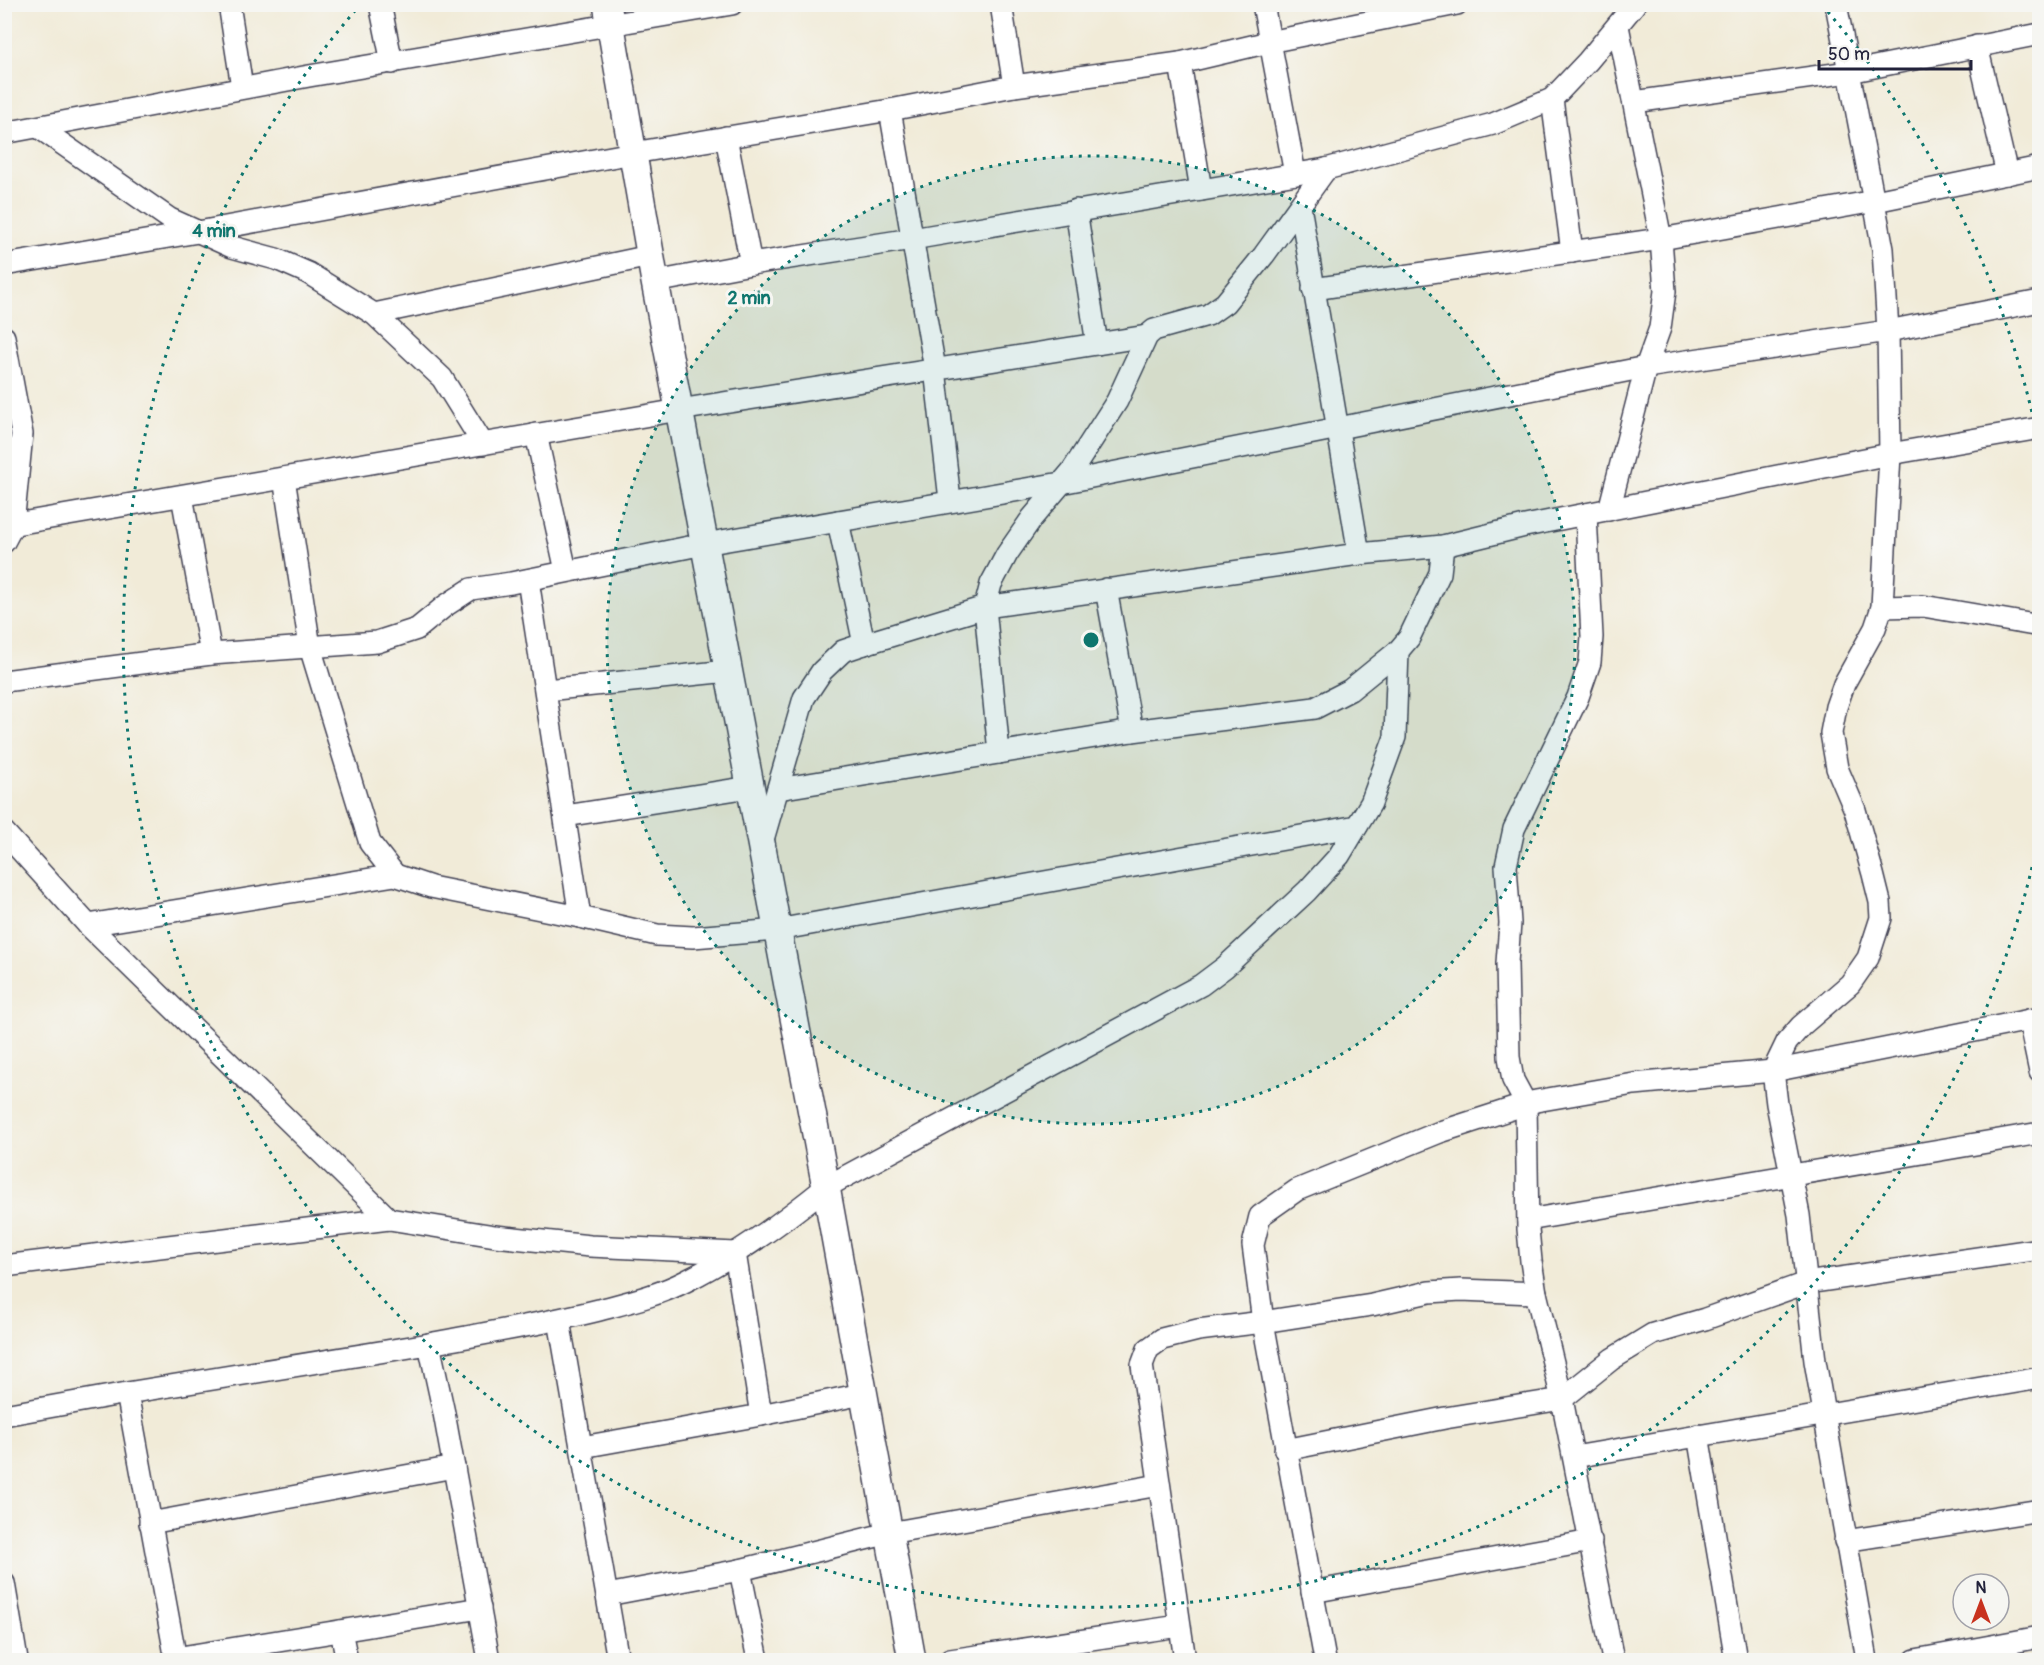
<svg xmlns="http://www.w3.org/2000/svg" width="2044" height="1665" font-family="Pangolin,sans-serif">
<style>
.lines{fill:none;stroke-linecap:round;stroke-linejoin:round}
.minor-casing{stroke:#414053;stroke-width:24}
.tertiary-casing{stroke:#414053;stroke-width:30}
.minor{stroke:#fff;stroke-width:21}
.tertiary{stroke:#fff;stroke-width:27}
.ring{fill:none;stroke:#0f766e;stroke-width:3;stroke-dasharray:3 6}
.centre{fill:#0f766e;stroke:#f6f6f2;stroke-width:3}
.ring-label{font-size:18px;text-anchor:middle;font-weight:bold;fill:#0f766e;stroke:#f6f6f2;stroke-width:6;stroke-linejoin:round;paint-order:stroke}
</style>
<rect width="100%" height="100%" fill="#f6f6f2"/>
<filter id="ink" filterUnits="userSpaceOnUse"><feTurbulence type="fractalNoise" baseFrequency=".0167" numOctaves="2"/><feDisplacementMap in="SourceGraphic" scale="12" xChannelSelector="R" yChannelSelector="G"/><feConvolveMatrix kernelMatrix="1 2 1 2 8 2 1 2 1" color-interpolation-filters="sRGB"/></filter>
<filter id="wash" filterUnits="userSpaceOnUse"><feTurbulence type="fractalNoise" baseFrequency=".008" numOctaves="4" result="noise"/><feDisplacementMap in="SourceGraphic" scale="24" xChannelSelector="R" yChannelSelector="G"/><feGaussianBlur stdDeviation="1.35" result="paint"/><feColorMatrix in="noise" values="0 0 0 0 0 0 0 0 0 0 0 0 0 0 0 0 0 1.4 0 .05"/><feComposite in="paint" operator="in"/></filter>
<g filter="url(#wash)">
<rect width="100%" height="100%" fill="#f1ebd8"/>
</g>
<g filter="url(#ink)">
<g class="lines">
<defs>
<g id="minor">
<path d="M229,4l13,83"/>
<path d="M380,4l12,59"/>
<path d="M1001,4l13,82"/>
<path d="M1263,4l32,170"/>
<path d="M1836,4l47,245 5,82 2,123 -8,153 -7,21 -31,56 -8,23 -5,26 6,35 18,42 18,64 7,28 1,16 -13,40 -18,26 -49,42 -14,16 -14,29 4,33 22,111 16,146 52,299"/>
<path d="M1977,46l30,128"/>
<path d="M1180,63l21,127"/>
<path d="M1552,99l20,153"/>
<path d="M1634,102l215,-30 191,-38"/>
<path d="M890,110l45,259 15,131"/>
<path d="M38,127l132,92 62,28 44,12 32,14 66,41 68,64 41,66"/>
<path d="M4,133l305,-57 423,-72"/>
<path d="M726,137l25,127"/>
<path d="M1300,206l59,348"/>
<path d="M1076,210l21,134"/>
<path d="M4,265l194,-33 435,-79 257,-43 124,-24 166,-23 89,-21 188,-38"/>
<path d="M655,282l96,-18 161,-25 414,-70 167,-45 59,-25 36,-38 47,-57"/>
<path d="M1313,289l348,-50 214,-38 165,-34"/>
<path d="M374,314l276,-58"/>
<path d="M4,337l18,97 -9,91 -9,17"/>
<path d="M536,434l30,137"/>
<path d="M284,478l26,169 60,196 25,32"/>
<path d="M182,496l29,158"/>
<path d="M1609,510l37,-143 14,-39 5,-37 -4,-52 -43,-213"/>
<path d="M1586,514l6,123 -2,25 -12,35 -64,132 -8,37 4,57 -3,40 2,94 4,23 13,24 2,125 3,32 5,32 26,106 51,261"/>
<path d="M838,521l26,123"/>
<path d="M4,526l675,-116 468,-74"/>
<path d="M528,580l52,337"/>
<path d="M1106,589l26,142"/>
<path d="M1882,607l41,-1 117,20"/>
<path d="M4,681l207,-27 166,-12 40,-13 28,-23 26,-17 40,-6 193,-39 357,-61 585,-116 242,-36 152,-30"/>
<path d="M546,690l182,-19"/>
<path d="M999,753l-14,-146 6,-23 16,-30 25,-36 40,-47 45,-70 30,-65 7,-6 54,-15 17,-12 39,-48 62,-86"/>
<path d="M778,789l354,-58 183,-23 35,-18 48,-39 11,-13 31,-65 3,-27"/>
<path d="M565,816l185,-29"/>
<path d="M4,832l84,93 301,294"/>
<path d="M762,843l42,-145 18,-27 21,-20 21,-7 121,-37 374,-53 84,-8 82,-20 365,-72 150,-26"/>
<path d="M88,925l307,-50 36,12 149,30 77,18 36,2 84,-7 580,-104"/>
<path d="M2029,1020l11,52"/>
<path d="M1528,1220l512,-87"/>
<path d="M4,1266l385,-47 106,17 95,10 145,7 26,162"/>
<path d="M559,1320l59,340"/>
<path d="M429,1344c57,-11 114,-20 170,-34 30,-8 60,-15 87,-29 50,-25 97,-59 140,-94l375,-202 24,-18 82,-76 32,-35 32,-53 24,-66 3,-86"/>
<path d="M127,1393l49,267"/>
<path d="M4,1415l123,-22 302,-49 15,69 45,247"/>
<path d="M1698,1435l38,225"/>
<path d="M582,1447l179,-32 101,-21"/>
<path d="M1285,1450l160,-32 117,-19 50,-40 41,-25 52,-15 101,-36 234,-34"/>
<path d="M1574,1457l466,-79"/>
<path d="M150,1523l304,-56"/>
<path d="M1845,1541l195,-31"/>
<path d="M740,1570l18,90"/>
<path d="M4,1583l13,77"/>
<path d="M1312,1592l279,-51"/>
<path d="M607,1595l133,-25 149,-37 270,-48"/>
<path d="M341,1631l6,29"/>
<path d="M175,1658l305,-50"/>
<path d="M950,1660l229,-34"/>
<path d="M1185,1660l-43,-295 6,-16 14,-10 36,-9 65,-8 109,-17 57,-13 32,-2 75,3"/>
<path d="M1325,1660l-62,-338 -10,-77 7,-29 37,-26 143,-58 96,-31 98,-17 139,-13 267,-53"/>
<path d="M1915,1660l125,-23"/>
</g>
<path id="tertiary" d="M607,4l48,278 171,905 86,473"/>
</defs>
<use href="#minor" class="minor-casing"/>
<use href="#tertiary" class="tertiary-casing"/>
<use href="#minor" class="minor"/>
<use href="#tertiary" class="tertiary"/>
</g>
</g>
<circle cx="1091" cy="640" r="484" fill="#0f766e" fill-opacity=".12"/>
<g class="ring">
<circle cx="1091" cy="640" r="484"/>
<path d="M2038 841A968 968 0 1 1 360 5M1822 5A968 968 0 0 1 2038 439"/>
</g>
<circle cx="1091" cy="640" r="9" class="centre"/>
<g class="ring-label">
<text x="214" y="237">4 min</text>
<text x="749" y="304">2 min</text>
</g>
<rect width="2044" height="1665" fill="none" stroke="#f6f6f2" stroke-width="24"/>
<g transform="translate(1981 1602)"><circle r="28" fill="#f6f6f2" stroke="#a1a1a9" stroke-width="1.5"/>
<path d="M0-4.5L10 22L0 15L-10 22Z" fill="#c8321e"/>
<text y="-9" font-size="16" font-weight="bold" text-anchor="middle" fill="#22223b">N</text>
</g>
<path d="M1819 60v9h152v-9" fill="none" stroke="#22223b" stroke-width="3"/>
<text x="1828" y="60" font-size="18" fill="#22223b" stroke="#f6f6f2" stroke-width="4.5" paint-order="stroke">50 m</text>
</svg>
